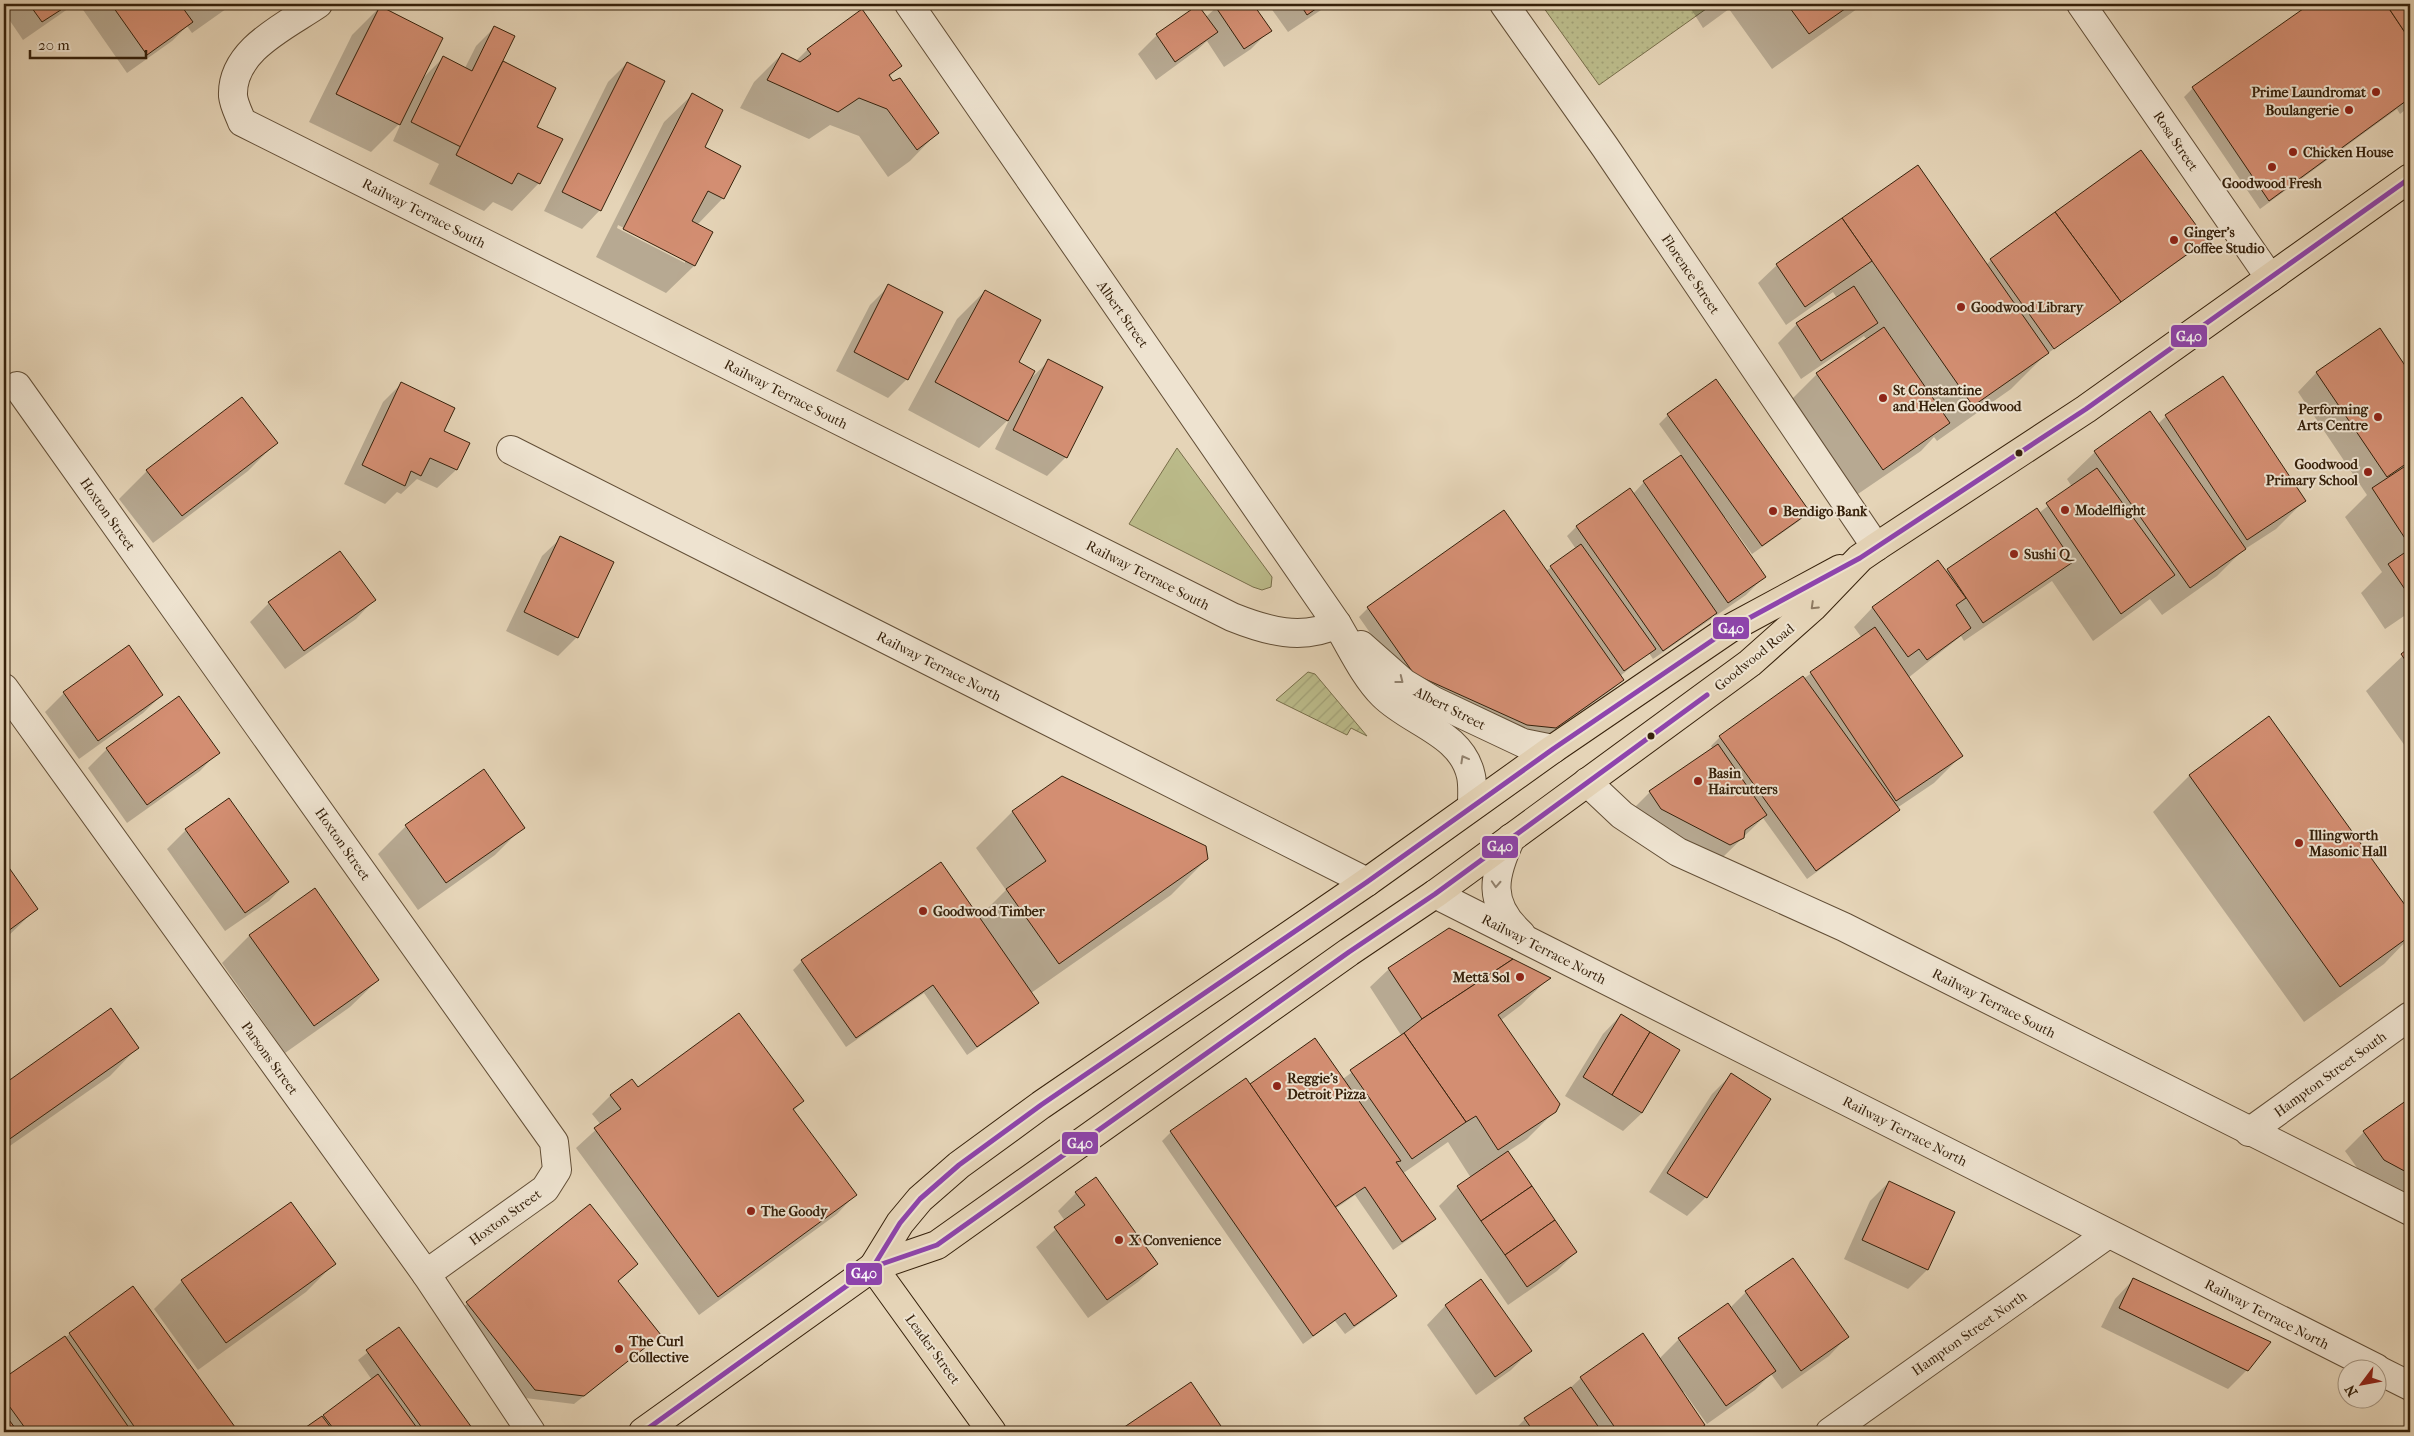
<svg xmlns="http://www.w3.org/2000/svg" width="2414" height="1436" font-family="'IM FELL French Canon',serif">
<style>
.grass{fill:#bbbb8a;stroke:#786e4a}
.park{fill:url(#park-dots);stroke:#786e4a}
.garden{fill:url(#garden-furrows);stroke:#786e4a}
.shadow{fill:#0003;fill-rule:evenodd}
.building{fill:#d38e72;stroke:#36210b}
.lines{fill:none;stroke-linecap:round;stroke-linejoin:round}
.minor-casing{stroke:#624e36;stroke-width:30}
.major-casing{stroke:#36210b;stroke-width:30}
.minor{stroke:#eee3d0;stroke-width:28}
.major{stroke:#e5d4b7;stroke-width:28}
.bus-1-casing{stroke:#eee3d0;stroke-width:9}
.bus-1{stroke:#8e44ad;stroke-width:5}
.oneway{stroke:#8e7a61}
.oneway2{stroke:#92826e}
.poi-dot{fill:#8f2418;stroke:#eee3d0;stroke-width:2}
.bus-dot{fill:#36210b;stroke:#eee3d0;stroke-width:2}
.labels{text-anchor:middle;stroke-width:4;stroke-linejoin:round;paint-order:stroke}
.poi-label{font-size:14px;font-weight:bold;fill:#36210b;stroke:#eee3d0;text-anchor:start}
.street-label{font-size:14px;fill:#36210b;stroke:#eee3d0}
.line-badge{stroke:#eee3d0;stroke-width:2}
.badge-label{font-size:14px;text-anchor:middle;font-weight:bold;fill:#fff}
</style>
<defs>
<pattern id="park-dots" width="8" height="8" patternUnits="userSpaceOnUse" patternTransform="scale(1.25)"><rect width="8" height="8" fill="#bbbb8a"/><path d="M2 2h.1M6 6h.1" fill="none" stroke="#a1a076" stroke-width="1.8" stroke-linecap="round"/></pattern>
<pattern id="garden-furrows" width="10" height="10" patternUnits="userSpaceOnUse" patternTransform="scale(1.25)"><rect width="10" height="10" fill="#bbbb8a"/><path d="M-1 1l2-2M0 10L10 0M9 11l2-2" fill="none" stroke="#a1a076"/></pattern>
</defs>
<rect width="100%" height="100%" fill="#e5d4b7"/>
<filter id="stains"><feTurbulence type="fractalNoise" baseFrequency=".004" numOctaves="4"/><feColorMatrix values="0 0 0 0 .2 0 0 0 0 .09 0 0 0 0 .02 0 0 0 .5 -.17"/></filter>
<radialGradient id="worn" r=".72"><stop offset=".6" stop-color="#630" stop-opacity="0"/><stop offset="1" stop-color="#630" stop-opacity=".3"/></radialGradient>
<path class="grass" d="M1177,448l95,129 -1,10 -9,3 -9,-3 -124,-63z"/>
<path class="park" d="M1541,4h172l-114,81z"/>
<path class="garden" d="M1308,672l7,2 52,62 -16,-8 -4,7 -71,-35z"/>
<g class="shadow">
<path d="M4,4h71l-52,36 -19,-28z"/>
<path d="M79,4h154l-41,29 -5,-7 -15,15 -45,32z"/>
<path d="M1220,4h32l18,26 -19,19 -27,18 -17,-26 -10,9 -41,30 -18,-26 19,-19 49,-18z"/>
<path d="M1268,4h62l-42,28z"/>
<path d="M1688,4h176l-92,65 -43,-60 -26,19z"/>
<path d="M2312,4h98v102l-10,8 -3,-5 -137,100 -76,-112 9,-9z"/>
<path d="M380,7l42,72 21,-21 22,10 11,-22 18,-18 5,39 4,-4 33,64 3,56 -27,28 -19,-9 -9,9 -55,-27 10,-20 -46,-23 9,-20 -31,31 -62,-30 43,-87z"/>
<path d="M808,49l92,17 -11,11 48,56 -27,28 -22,16 -29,-41 -29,-11 -21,14 -69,-31 14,-26 28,-28 14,7z"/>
<path d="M627,63l-27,147 -18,19 -38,-18 64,-129z"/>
<path d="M692,95l11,52 20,51 -26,27 14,7 -17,34 -28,27 -70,-36 68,-135zM618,225l67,35v3l-68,-35z"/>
<path d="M1917,167l69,98 5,-5 214,-20 -9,9 -152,107 -33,33 -74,52 -3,-4 -13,14 -66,45 -66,-94 28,-28 50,-34 -3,-4 -63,43 -23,-36 19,-19 40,-26 -4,-6 -47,33 -28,-42 19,-18z"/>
<path d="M889,286l18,93 -19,19 -52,-27 34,-66z"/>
<path d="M985,291l32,71 12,18 20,-19 17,96 -19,19 -52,-27 15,-31 -31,30 -71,-38 49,-91z"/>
<path d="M2380,330l30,45v237l-25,17 -24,-36 21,-21 -37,-55 22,-22 -69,-103 18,-19z"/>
<path d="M2223,378l81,123 -28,28 -34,22 -25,25 -55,39 -12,-16 -57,42 -41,-60 -88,60 -3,-5 -53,42 53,78 -27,27 -37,25 1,2 -9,9 -82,60 -44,-61 -40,39 -13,6 -79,-52 19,-19 63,-43 -2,-3 9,-9 142,-99 -8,-11 18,-19 66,-47 7,11 94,-59 33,-26 -5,-8 28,-27 63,-28 8,-8z"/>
<path d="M401,384l41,48 14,38 -19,18 -20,-9 -16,15 -4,-2 -12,12 -41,-20 39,-82z"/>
<path d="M242,398l34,45 -28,28 -95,72 -34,-44 28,-28z"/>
<path d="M1668,415l141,96 -10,10 -47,33 -27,-37 -1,1 40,59 -18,18 -93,64 -4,-6 -29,23 2,4 -9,9 -67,47 -28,-2 -113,-51 -46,-66 9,-9 178,-37 30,-22 -9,-13 9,-9 54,-37 3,4 11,-12 38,-26 -23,-32z"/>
<path d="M561,538l16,99 -19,19 -52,-25 36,-75z"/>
<path d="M374,600l-18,19 -71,50 -35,-47 19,-19z"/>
<path d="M2410,649v104l-44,-62z"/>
<path d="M64,693l98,2 -19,18 -64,46 -34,-47z"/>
<path d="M2269,718l141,196v23l-26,27 -80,58 -151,-210 36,-36z"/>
<path d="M107,749l111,3 -18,19 -73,52 -39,-55z"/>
<path d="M484,771l39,56 -28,28 -77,55 -40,-56 28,-28z"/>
<path d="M1062,777l145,82 -36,36 -140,98 6,10 -9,9 -61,43 -43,-62 -78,54 -53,-77 9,-9 176,-43 28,-28 -30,-42 36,-36z"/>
<path d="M186,830l101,52 -18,19 -44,30 -58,-82z"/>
<path d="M4,864l33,44 -33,32z"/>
<path d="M250,935l128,45 -28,27 -65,46 -63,-90z"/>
<path d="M1389,969l160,9 -28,27 -21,16 55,90 -28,28 -20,13 69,100 -19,19 -49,34 -69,-99 19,-19 13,-9 -23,-36 -46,32 32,45 -9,9 -32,22 -38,-55 -20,14 60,87 -9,9 -41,29 -10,-13 -32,23 -141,-203 9,-9 78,-46 94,-7 58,-44 -31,-48z"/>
<path d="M111,1010l26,38 -27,28 -106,74v-64z"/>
<path d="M1621,1015l58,36 -37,62 -19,18 -58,-35 38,-62z"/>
<path d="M1731,1075l38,24 -63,98 -19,19 -38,-24 63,-98z"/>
<path d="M638,1089l165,12 -10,10 62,84 -18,19 -138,101 -123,-167 25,-23 -9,-11 19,-19z"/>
<path d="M2410,1100v103l-45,-24 -20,-28 19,-19z"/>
<path d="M1889,1182l64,30 -26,58 -19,19 -64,-30 26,-58z"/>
<path d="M1076,1193l81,71 -19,18 -50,36 -52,-71 29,-26 -7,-10z"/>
<path d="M590,1206l47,58 -20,18 43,53 -86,69 -49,-6 -68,-86z"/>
<path d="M334,1264l-28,28 -108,78 -44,-61 28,-28z"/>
<path d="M2133,1280l114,90 -19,19 -127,-62 14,-28z"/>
<path d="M1481,1281l49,70 -19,19 -35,25 -49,-70 18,-19z"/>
<path d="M1746,1292l101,45 -18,19 -47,33 -11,-15 -16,16 -48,34 -23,-32 -2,1 22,32 -7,7h-185l13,-13 42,-28 14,-13 78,-19 20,-20 51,-31z"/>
<path d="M399,1328l75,104h-172l70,-52 -14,-20z"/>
<path d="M70,1334l163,93 -6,5h-223v-53z"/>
<path d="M1191,1384l32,48h-104z"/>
</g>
<g class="building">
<path d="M29,4h41l-28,18z"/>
<path d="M111,4h69l13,18 -46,33z"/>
<path d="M1218,4h35l19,27 -28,18 -29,-43z"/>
<path d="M1300,4h23l-16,11z"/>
<path d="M1787,4h65l-43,30z"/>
<path d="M2310,4h76l24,36v58l-141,103 -77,-114z"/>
<path d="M2386,4h24v36z"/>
<path d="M1198,5l20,27 -43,30 -19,-28z"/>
<path d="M380,6l63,32 -43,87 -64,-31z"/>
<path d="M862,9l40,57 -13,9 4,6 7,-3 39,55 -22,17 -30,-41 -28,-11 -21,14 -71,-32 15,-27 18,9 11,-8 -4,-5z"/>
<path d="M494,26l21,10 -54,111 -50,-25 32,-66 29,15z"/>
<path d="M503,61l53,27 -19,39 26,12 -23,45 -22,-11 -6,11 -56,-29z"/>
<path d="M627,62l38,19 -64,130 -39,-19z"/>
<path d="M692,93l31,17 -18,37 36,19 -17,33 -16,-8 -16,30 21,11 -18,34 -72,-37z"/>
<path d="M2141,150l66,90 -86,62 -66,-90z"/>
<path d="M1918,165l131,188 -76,53 -131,-188z"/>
<path d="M2055,212l66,90 -67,47 -64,-90z"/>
<path d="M1842,218l30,43 -67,46 -29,-43z"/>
<path d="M888,284l55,28 -35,68 -54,-28z"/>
<path d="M1854,286l24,37 -57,38 -25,-38z"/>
<path d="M985,290l56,30 -22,42 16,9 -27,50 -73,-39z"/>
<path d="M1884,327l66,96 -67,47 -67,-97z"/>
<path d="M2380,328l30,45v88l-23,16 -71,-105z"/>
<path d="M1048,359l55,28 -36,71 -54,-28z"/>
<path d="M2223,376l83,125 -59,39 -82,-125z"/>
<path d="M1716,379l94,133 -48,34 -95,-132z"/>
<path d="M401,382l54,26 -11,23 26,12 -13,27 -27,-12 -9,18 -10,-5 -6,15 -43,-21z"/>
<path d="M242,397l36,46 -96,73 -36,-46z"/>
<path d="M2150,411l96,138 -56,39 -96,-137z"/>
<path d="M1681,455l85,122 -38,26 -85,-122z"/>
<path d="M2410,463v83l-38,-58z"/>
<path d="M2097,468l78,107 -54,39 -75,-111z"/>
<path d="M1630,488l87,125 -54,38 -87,-125z"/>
<path d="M2037,508l36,54 -90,61 -36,-54z"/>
<path d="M1504,510l120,170 -68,48 -29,-3 -113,-51 -47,-67z"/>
<path d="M560,536l54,26 -36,76 -54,-26z"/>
<path d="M1581,544l75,105 -32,22 -74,-105z"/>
<path d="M2410,549v48l-22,-33z"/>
<path d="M340,551l36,49 -72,51 -36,-49z"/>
<path d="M1938,560l28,38 -10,7 15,23 -44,32 -8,-11 -11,8 -36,-50z"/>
<path d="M1875,627l88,129 -67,45 -86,-129z"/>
<path d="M129,645l34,50 -65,46 -35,-49z"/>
<path d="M2410,647v20l-9,-13z"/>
<path d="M1803,676l97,134 -84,61 -97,-135z"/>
<path d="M179,696l41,57 -73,52 -41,-57z"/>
<path d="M2269,716l141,196v24l-70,51 -151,-212z"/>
<path d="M1718,744l49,71 -22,15 -1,8 -14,7 -69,-36 -12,-18z"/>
<path d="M484,769l41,59 -79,55 -41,-58z"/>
<path d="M1062,776l144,70 2,13 -149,105 -53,-75 40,-28 -34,-50z"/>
<path d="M229,798l60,84 -44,31 -60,-84z"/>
<path d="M5,862l33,47 -34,25v-71z"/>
<path d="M941,862l98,141 -62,44 -44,-62 -77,53 -55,-78z"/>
<path d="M315,888l64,92 -65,46 -65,-91z"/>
<path d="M1449,928l64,31 -91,60 -34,-51z"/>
<path d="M1513,959l38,19 -53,37 62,89 -4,8 -58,38 -22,-34 -10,6 -62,-89 18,-14z"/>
<path d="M111,1008l28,40 -135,95v-59z"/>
<path d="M739,1013l65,88 -11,8 64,86 -139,102 -124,-169 27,-19 -11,-14 22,-16 6,8z"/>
<path d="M1621,1014l29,18 -38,63 -29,-18z"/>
<path d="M1650,1032l30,18 -38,63 -30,-18z"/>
<path d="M1404,1033l62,89 -54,37 -62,-89z"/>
<path d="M1315,1038l86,123 -5,1 40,57 -34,23 -37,-55 -30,20 -85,-123z"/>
<path d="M1731,1073l40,26 -64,99 -40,-25z"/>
<path d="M1246,1078l151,218 -43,30 -9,-13 -32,23 -143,-205z"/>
<path d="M2410,1098v76l-26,-14 -21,-29z"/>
<path d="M1508,1151l24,35 -51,35 -24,-35z"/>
<path d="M1096,1177l62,87 -51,36 -53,-73 31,-22 -10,-13z"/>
<path d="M1889,1181l66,31 -27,58 -66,-30z"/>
<path d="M1532,1186l23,34 -50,35 -24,-34z"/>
<path d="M291,1202l45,62 -110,79 -45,-63z"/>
<path d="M590,1204l48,60 -20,17 43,54 -77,61 -49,-6 -69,-88z"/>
<path d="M1555,1220l22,32 -50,35 -22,-32z"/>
<path d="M1793,1258l56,79 -48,34 -56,-80z"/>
<path d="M2133,1278l138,64 -23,29 -129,-63z"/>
<path d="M1481,1279l51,72 -37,26 -50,-72z"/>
<path d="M133,1286l102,141 -8,5h-89l-69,-99z"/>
<path d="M1728,1303l48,68 -50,35 -48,-68z"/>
<path d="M399,1327l76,105h-50l-59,-82z"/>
<path d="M1643,1333l62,92 -10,7h-77l-38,-55z"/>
<path d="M65,1336l67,96h-104l-24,-33v-21z"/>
<path d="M378,1374l42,58h-84l-13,-17z"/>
<path d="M1191,1382l34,50h-108z"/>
<path d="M1571,1387l31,45h-68l-10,-14z"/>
<path d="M4,1413l14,19h-14z"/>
<path d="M322,1416l12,16h-35z"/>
</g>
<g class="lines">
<defs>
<g id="minor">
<path d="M318,4c-32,22 -87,46 -85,92 1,9 6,18 9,26l990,495c35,14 70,24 105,7"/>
<path d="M909,4l428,620c14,23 27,52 46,71 28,28 79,38 88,81 2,9 1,20 1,30"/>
<path d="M1504,4l101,143 271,400"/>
<path d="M2081,4l189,274"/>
<path d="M17,386l537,756 3,28 -12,19 -119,85"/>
<path d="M511,450l856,432"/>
<path d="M1361,645l43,38 30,18 89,42 30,6"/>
<path d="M4,688l422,586 105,158"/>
<path d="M1587,782l35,33 56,37 166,75 566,284"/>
<path d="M1511,838c-18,38 -24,65 10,96"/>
<path d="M1435,894l941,474"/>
<path d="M2249,1132l161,-116"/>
<path d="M2376,1369l34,17"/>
<path d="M1830,1432l278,-198"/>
</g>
<g id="major">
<path d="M873,1267l27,-44 20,-24 39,-34 82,-60 326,-223 186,-133 176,-120 111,-60"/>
<path d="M873,1267l119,165"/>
<path d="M643,1432l230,-165 64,-22 412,-293 86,-58 315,-231 63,-56 47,-49 16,-11 210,-138 324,-231"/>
</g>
</defs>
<use href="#minor" class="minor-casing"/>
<use href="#major" class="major-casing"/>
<use href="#minor" class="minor"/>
<use href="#major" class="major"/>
<defs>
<g id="bus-1">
<path d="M862,1274l11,-7 64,-22 412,-293 86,-58 272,-199"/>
<path d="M643,1432l230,-165 27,-44 20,-24 39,-34 82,-60 326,-223 186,-133 176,-120 131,-71 226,-149 324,-231"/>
</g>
</defs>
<use href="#bus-1" class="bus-1-casing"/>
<use href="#bus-1" class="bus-1"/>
</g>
<defs><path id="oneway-chevron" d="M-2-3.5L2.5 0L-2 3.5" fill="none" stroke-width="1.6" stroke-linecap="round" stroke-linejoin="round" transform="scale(1.25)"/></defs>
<use class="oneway" href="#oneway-chevron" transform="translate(1814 606) rotate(136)"/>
<g class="oneway2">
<use href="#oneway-chevron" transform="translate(1400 680) rotate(38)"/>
<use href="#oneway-chevron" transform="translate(1464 759) rotate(-119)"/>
<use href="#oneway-chevron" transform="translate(1496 884) rotate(93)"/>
</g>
<g class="poi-dot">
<circle cx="2376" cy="92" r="5"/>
<circle cx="2349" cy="110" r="5"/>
<circle cx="2293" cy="152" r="5"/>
<circle cx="2272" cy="167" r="5"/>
<circle cx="2174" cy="240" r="5"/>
<circle cx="1961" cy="307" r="5"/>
<circle cx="1883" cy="398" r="5"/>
<circle cx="2378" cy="417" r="5"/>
<circle cx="2368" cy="472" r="5"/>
<circle cx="2065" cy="510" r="5"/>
<circle cx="1773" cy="511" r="5"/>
<circle cx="2014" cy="554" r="5"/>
<circle cx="1698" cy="781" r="5"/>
<circle cx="2299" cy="843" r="5"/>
<circle cx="923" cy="911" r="5"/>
<circle cx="1520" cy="977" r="5"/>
<circle cx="1277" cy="1086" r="5"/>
<circle cx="751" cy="1211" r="5"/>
<circle cx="1119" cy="1240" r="5"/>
<circle cx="619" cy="1349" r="5"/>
</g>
<g class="bus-dot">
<circle cx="2019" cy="453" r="4.5"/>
<circle cx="1651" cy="736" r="4.5"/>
</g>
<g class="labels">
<g class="poi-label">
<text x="2366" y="97" text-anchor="end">Prime Laundromat</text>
<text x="2339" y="115" text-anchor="end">Boulangerie</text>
<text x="2303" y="157">Chicken House</text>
<text x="2272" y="188" text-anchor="middle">Goodwood Fresh</text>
<text x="2184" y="237">Ginger's<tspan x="2184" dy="16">Coffee Studio</tspan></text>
<text x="1971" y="312">Goodwood Library</text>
<text x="1893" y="395">St Constantine<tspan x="1893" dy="16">and Helen Goodwood</tspan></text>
<text x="2368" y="414" text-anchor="end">Performing<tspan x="2368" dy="16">Arts Centre</tspan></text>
<text x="2358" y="469" text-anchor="end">Goodwood<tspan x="2358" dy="16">Primary School</tspan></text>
<text x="2075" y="515">Modelflight</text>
<text x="1783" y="516">Bendigo Bank</text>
<text x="2024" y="559">Sushi Q</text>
<text x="1708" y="778">Basin<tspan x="1708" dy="16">Haircutters</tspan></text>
<text x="2309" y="840">Illingworth<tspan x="2309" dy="16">Masonic Hall</tspan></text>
<text x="933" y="916">Goodwood Timber</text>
<text x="1510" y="982" text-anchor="end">Mettā Sol</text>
<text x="1287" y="1083">Reggie’s<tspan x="1287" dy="16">Detroit Pizza</tspan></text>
<text x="761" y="1216">The Goody</text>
<text x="1129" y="1245">X Convenience</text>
<text x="629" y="1346">The Curl<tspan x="629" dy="16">Collective</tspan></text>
</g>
<g class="street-label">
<text transform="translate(2176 141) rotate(56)" y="5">Rosa Street</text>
<text transform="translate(424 213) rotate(27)" y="5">Railway Terrace South</text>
<text transform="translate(1691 274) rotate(56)" y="5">Florence Street</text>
<text transform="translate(1123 314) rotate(55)" y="5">Albert Street</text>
<text transform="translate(786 394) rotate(27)" y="5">Railway Terrace South</text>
<text transform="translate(108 514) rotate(55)" y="5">Hoxton Street</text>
<text transform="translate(1148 575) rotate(27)" y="5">Railway Terrace South</text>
<text transform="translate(1754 657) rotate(-39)" y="5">Goodwood Road</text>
<text transform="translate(939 666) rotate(27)" y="5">Railway Terrace North</text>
<text transform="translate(1450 708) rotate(27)" y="5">Albert Street</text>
<text transform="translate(343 844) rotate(55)" y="5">Hoxton Street</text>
<text transform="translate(1544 949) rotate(27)" y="5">Railway Terrace North</text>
<text transform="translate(1994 1003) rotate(27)" y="5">Railway Terrace South</text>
<text transform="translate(270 1058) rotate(54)" y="5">Parsons Street</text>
<text transform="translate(2330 1074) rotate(-36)" y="5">Hampton Street South</text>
<text transform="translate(1905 1131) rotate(27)" y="5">Railway Terrace North</text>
<text transform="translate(505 1217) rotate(-36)" y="5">Hoxton Street</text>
<text transform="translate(2267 1314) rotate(27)" y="5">Railway Terrace North</text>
<text transform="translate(1969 1333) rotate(-35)" y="5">Hampton Street North</text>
<text transform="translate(933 1349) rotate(54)" y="5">Leader Street</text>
</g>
</g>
<g class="line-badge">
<rect x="2170" y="324" width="38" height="24" rx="5" fill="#8e44ad"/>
<rect x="1712" y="616" width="38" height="24" rx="5" fill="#8e44ad"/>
<rect x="1481" y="835" width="38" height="24" rx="5" fill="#8e44ad"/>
<rect x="1061" y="1131" width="38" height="24" rx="5" fill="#8e44ad"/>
<rect x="845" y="1262" width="38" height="24" rx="5" fill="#8e44ad"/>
</g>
<g class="badge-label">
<text x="2189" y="341">G40</text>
<text x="1731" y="633">G40</text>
<text x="1500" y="851">G40</text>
<text x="1080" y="1148">G40</text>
<text x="864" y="1278">G40</text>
</g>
<rect width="2414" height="1436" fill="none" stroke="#e5d4b7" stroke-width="20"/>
<rect x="5" y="5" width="2404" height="1426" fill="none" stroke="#36210b" stroke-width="2.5"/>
<rect x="10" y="10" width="2394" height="1416" fill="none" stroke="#36210b"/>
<g transform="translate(2362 1384) rotate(238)"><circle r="24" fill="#eee3d0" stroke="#a49581"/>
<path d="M0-4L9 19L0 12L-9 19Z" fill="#8f2418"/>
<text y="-8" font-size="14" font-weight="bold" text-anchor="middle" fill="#36210b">N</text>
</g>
<path d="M30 50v8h116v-8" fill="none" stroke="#36210b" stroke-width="2.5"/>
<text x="38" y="50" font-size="15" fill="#36210b" stroke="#eee3d0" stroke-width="4" paint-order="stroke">20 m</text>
<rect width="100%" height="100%" filter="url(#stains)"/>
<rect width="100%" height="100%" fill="url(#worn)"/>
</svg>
